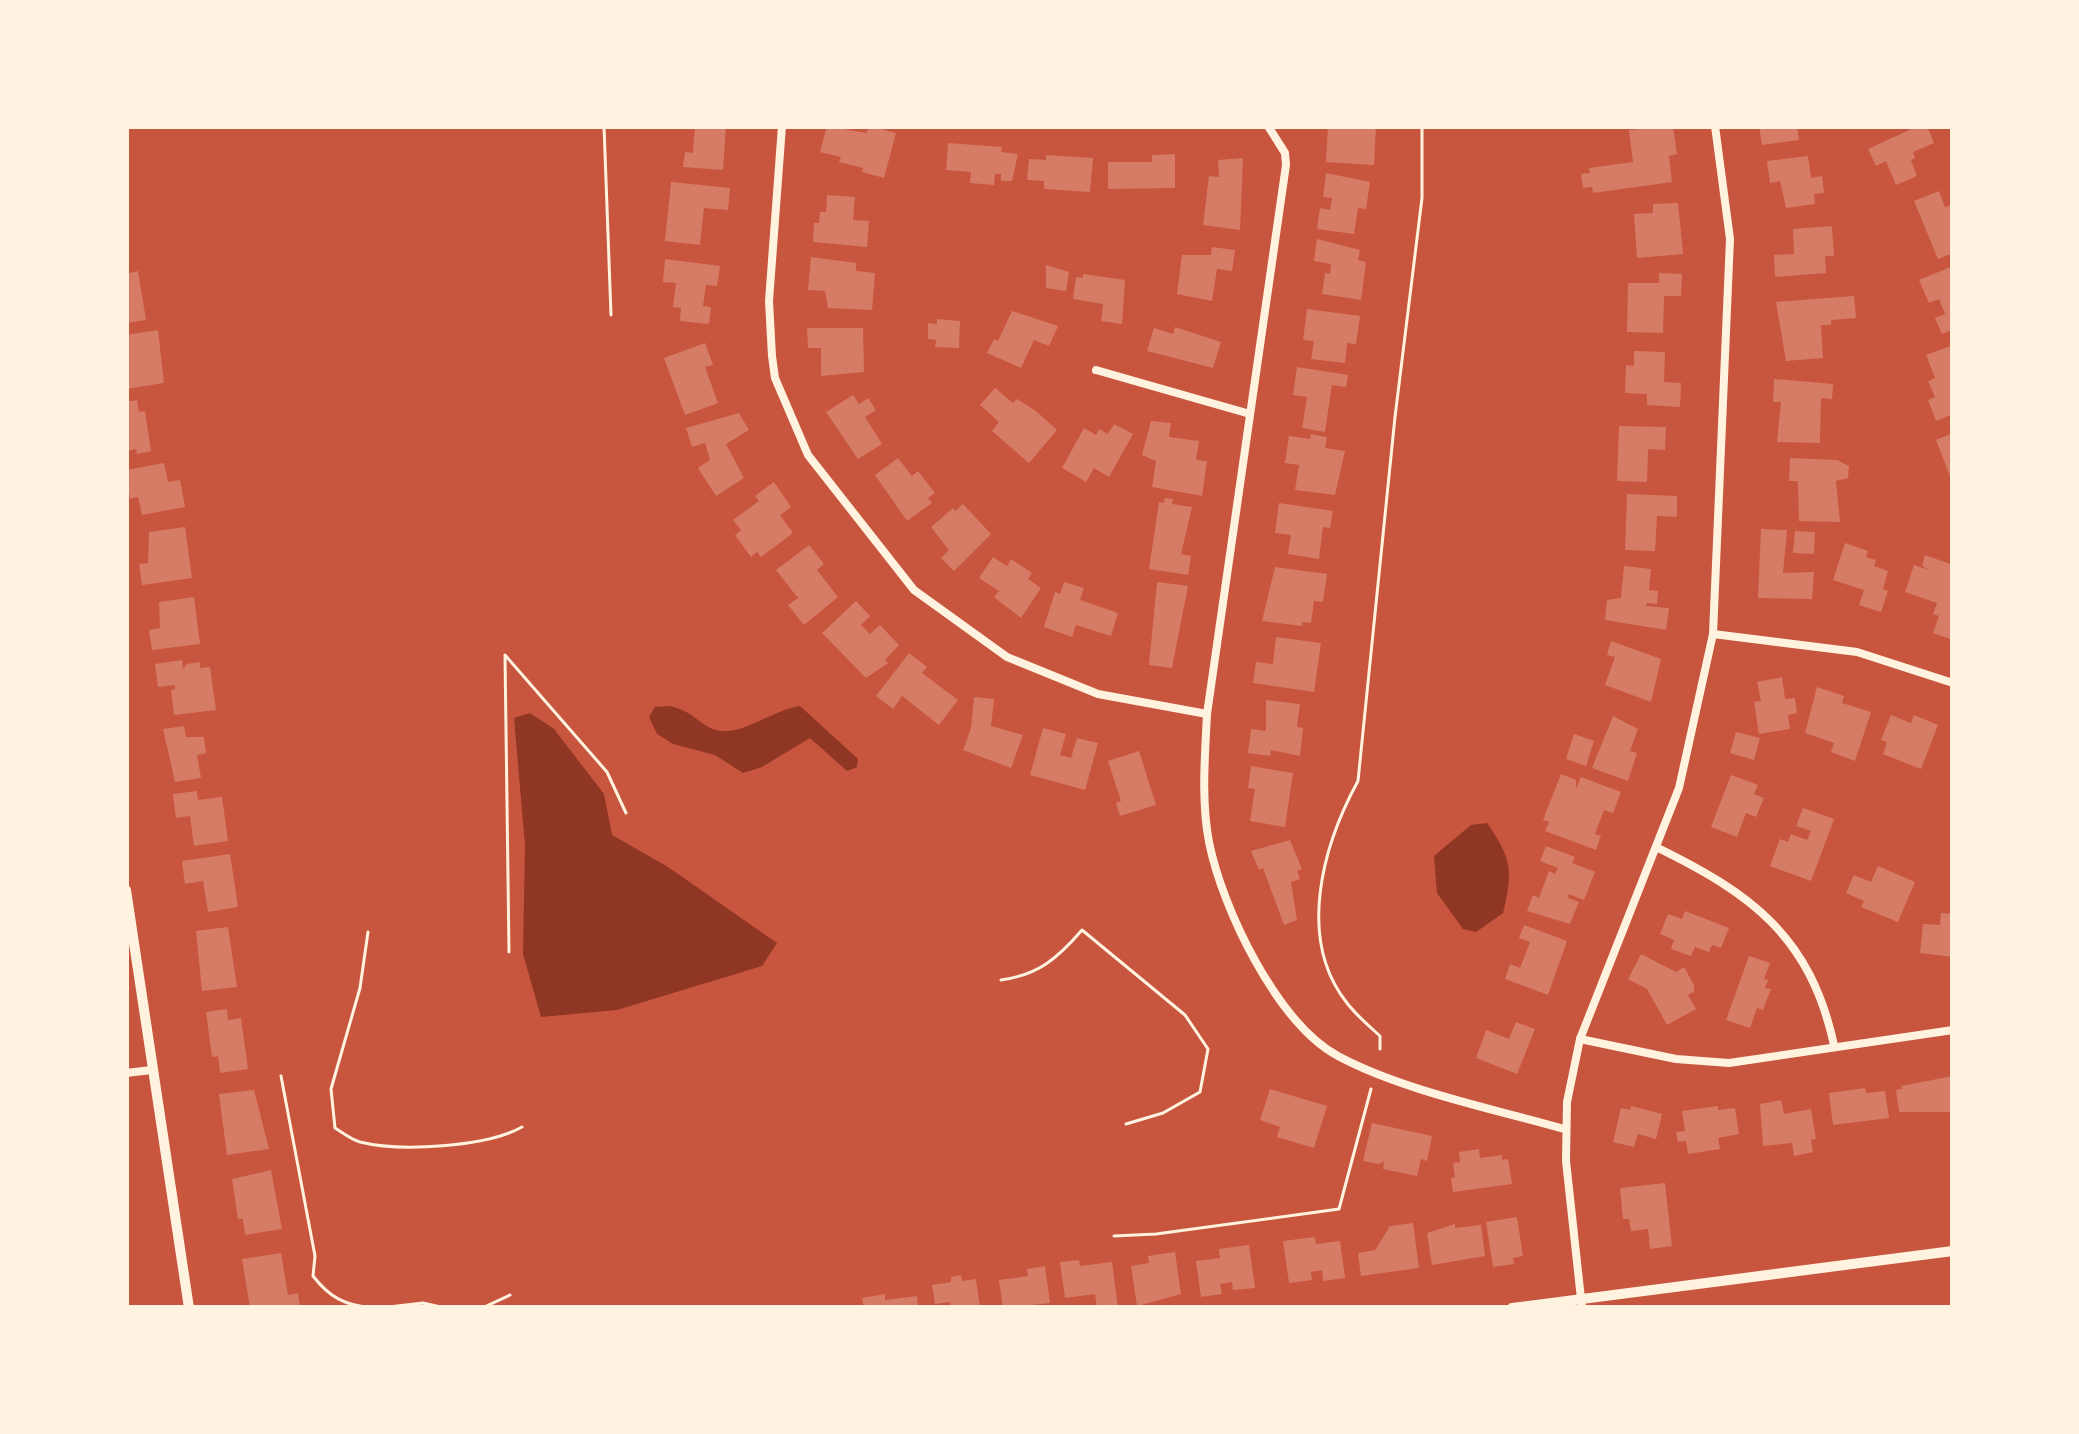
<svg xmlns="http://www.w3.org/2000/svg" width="2079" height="1434" font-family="'Golos Text',sans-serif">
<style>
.water{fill:#8f3625}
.building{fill:#d67c66}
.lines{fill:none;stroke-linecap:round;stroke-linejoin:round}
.path{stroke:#fff3e0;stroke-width:3}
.minor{stroke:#fff3e0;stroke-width:8}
.secondary{stroke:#fff3e0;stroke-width:10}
</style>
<rect width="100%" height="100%" fill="#c8553d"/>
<g class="water">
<path d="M670,706c24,6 26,16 43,23 25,10 59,-19 87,-23l58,53 -1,8 -10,4 -37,-33 -48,29 -19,6 -28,-18 -42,-11 -16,-10 -8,-17 6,-10z"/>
<path d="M530,713l24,16 50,65 8,41 56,32 109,76 -15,23 -145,44 -76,7 -18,-63 2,-109 -11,-127z"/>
<path d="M1487,823c25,36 26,48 16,90l-27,19 -13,-3 -26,-36 -3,-37 37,-31z"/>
</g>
<g class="building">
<path d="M695,126h31l-3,44 -40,-3 2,-15 8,1z"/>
<path d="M827,126l39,7 4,-7 26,7 -12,45 -22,-6 1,-4 -24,-6 2,-5 -21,-5z"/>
<path d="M1328,126h48l-2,39 -48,-3z"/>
<path d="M1673,126l4,28 -8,2 3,26 -79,11 -1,-6 -9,1 -2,-14 9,-1 -1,-5 44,-6 -4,-32z"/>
<path d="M1759,126h38l2,14 -37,5z"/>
<path d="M1918,126h9l7,17 -21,9 2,6 -4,2 6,16 -21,9 -10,-24 -10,5 -8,-17z"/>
<path d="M948,143l54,4 -1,5 17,2 -6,27h-11v-7h-6l-1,11 -24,-2 1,-11 -25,-2z"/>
<path d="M1175,154v34l-67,1v-27h44v-7z"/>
<path d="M1046,155l47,3 -3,34 -46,-3v-8l-17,-1 2,-21 17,1z"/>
<path d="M1808,156l3,22 11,-2 2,17 -10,1 1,10 -29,4 -6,-27 -10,2 -3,-22z"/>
<path d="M1243,158l-3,72 -37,-5 6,-49 10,1 -1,-17z"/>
<path d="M1326,173l44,9 -4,27 -8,-1 -4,26 -37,-5 3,-21 10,2 2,-12 -9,-1z"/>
<path d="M671,182l59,6 -2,22 -24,-2 -4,37 -35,-4z"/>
<path d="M1939,191l6,16 6,-2 2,5v43l-15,6 -24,-58z"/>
<path d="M827,195l28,2 -2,23 16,1 -2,26 -54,-5 1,-19h5l1,-11h6z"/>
<path d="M1678,203l5,51 -46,4 -3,-44 19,-1v-9z"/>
<path d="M1832,226l2,30h-9l1,17 -51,4 -1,-22 20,-1 -1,-25z"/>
<path d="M1317,239l43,11 -2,10 8,2 -5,38 -39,-6 3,-21 5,1 1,-10 -17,-3z"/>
<path d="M1212,247l23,3 -3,21 -15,-2 -5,32 -35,-7 5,-39h29z"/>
<path d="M811,257l45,6v8l19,2 -3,37 -44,-2 -3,-17 -17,-1z"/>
<path d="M665,259l55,7 -3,20 -11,-1 -3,21 8,1 -2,17 -29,-3 1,-13 -8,-1 3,-24 -13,-1z"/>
<path d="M1046,265l23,7 -3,19 -20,-3z"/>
<path d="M1953,266v64l-11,4 -7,-16 10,-4 -6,-15 -10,4 -10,-23z"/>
<path d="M138,271l8,49 -20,3v-49z"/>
<path d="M1659,273l23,1 -1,22h-17l-1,37 -36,-1 1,-49h31z"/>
<path d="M1083,274l42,6 -3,44 -21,-3 2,-17 -30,-5 3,-22 7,1z"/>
<path d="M1854,296l2,22 -25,2v5h-10l2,33 -37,3 -10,-59z"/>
<path d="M1307,309l53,7 -4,28 -9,-1 -2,20 -34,-4 3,-18 -11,-1z"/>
<path d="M1012,311l46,15 -9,20 -15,-6 -13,28 -34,-15 7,-14 4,2z"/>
<path d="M937,319l23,2 -1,27 -24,-1 1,-7 -8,-1v-16l9,1z"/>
<path d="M1175,327l46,15 -8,26 -66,-17 7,-23 19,6z"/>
<path d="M807,328h56l1,44 -43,4v-28h-13z"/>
<path d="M158,330l6,53 -38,6v-54z"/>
<path d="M705,343l8,22 -8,2 13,36 -33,12 -21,-57z"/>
<path d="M1953,345v69l-17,7 -8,-21 7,-3 -7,-16 7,-3 -9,-23z"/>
<path d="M1634,351l31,1 -1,30 17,1 -1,24 -33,-2v-11l-22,-1 1,-28 8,1z"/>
<path d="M1297,367l51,8 -2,12 -14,-2 -7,47 -23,-4 5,-31 -14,-2z"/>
<path d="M1774,379l59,5 -1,15 -11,-1 -1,45 -43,-1 4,-40h-8z"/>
<path d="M995,388l18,15 4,-4 19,12 21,19 -28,33 -37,-32 7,-9 -19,-17z"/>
<path d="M853,395l6,9 9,-6 8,12 -11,7 17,27 -24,15 -32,-47z"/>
<path d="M137,400l2,12 6,-1 6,40 -14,3 -1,-5 -10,2v-49z"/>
<path d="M739,413l10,17 -23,14 18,34 -28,18 -18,-28 12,-8 -5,-17 -13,4 -6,-19z"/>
<path d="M1151,421l20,2 -2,14 30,4 -3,19 11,1 -5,35 -50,-9 4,-26 -14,-6z"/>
<path d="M1114,424l19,10 -24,43 -15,-9 -8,14 -24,-14 22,-40 12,7 3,-6 9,5z"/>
<path d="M1619,426l47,1 -1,23 -17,-1 -1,33 -30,-1z"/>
<path d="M1953,433v51l-17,-44z"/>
<path d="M1311,434l16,3 -2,11 20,3 -10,44 -40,-5 4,-25 -14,-2 4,-27 21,3z"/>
<path d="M898,458l14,18 6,-5 17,22 -7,5 4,5 -25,18 -32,-46z"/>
<path d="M1790,458l47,2 12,6 -1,12 -12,3 4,41 -41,-1 -1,-40h-9z"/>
<path d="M164,463l4,19 12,-2 5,27 -43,8 -4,-18 -8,2 -4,-29z"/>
<path d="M774,482l17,25 -11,8 13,18 -32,24 -4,-5 -6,5 -16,-22 6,-5 -8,-10 26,-19 -4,-5z"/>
<path d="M1627,494l50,2v21l-20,-1 -2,35 -30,-1z"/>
<path d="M1165,498l8,1 -1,5 20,3 -11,47 10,2 -3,19 -39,-6 10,-67 5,1z"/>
<path d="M1279,503l54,8 -3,17 -7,-1 -4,32 -31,-5 3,-19 -16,-2z"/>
<path d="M963,504l28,30 -37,37 -13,-13 8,-8 -18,-23 22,-19 2,3z"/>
<path d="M185,527l7,51 -50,7 -3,-21 9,-1 1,-31z"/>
<path d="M1761,529l26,1 -4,43 31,-1 -2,27 -54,-1z"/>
<path d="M1795,531l20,1 -1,22 -21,-1z"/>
<path d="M1845,543l23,8 -2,6 10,3 -2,6 14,5 -5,18 5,2 -7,21 -22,-7 5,-15 -31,-10z"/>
<path d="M809,545l15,19 -7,6 21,27 -34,28 -16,-20 10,-7 -22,-28z"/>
<path d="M1925,555l28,10v75l-20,-7 6,-17 -6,-2 4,-11 -32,-11 9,-27 15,5 -7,-4z"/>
<path d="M993,557l14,9 4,-7 21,14 -4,6 13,9 -20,30 -27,-21 5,-6 -20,-13z"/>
<path d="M1624,566l27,3 -2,21 9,1 -1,13 -10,-1 -1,3 23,2 -3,22 -61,-10 2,-20 14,-2z"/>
<path d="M1275,567l52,7 -4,28 -9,-1 -3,22 -9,-1v4l-40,-5z"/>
<path d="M1064,582l20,6 -4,12 38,13 -7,23 -35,-11 -4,12 -28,-10 11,-35 5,2z"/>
<path d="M1157,582l31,4 -16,82 -23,-3z"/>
<path d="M194,597l6,47 -48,6 -3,-20 11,-2 -1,-26z"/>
<path d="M856,601l14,15 -9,9 9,9 10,-9 19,20 -14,15 3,3 -22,15 -44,-45z"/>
<path d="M1276,637l45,6 -7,49 -61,-9 3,-21 17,2z"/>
<path d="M1611,641l50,18 -10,43 -46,-17 10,-28 -8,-2z"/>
<path d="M909,653l18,14 -5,6 36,27 -19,25 -37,-29 -9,13 -17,-13z"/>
<path d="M182,660l1,9 4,-5 13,-2v6l10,-1 6,43 -42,5 -3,-25 4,-1v-4l-17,2 -3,-23z"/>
<path d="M1782,677l3,22 10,-1 2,15 -9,2 2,14 -31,5 -5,-32 7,-1 -4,-19z"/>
<path d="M1817,687l27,9 -2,7 29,9 -16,49 -24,-9 3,-9 -29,-10z"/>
<path d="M974,697l20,2 -3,27 32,9 -12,33 -48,-18 8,-22z"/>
<path d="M1266,700l34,4 -3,23 6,1 -3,28 -29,-6 -1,6 -22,-3 3,-24 15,2z"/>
<path d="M1891,715l20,8 3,-8 24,10 -17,44 -38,-15 4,-12 -6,-2z"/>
<path d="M1613,716l25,13 -8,22 7,2 -9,28 -36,-13z"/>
<path d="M184,726l2,11h18l2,16 -9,2 4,23 -26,4 -12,-53z"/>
<path d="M1043,728l23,6 -6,21 11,3 6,-20 21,5 -13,47 -55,-15z"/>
<path d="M1736,732l24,6 -6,22 -24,-7z"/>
<path d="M1574,734l20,7 -8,25 -20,-7z"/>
<path d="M1139,751l17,54 -36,11 -4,-13 5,-2 -13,-40z"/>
<path d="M1251,766l42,7 -8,54 -35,-6 5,-32 -7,-1z"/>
<path d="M1561,774l15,6v9l5,-12 40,15 -8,21 -9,-3 -9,24 6,2 -5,14 -51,-19 4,-9 -6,-2z"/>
<path d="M1731,775l27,10 -4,9 10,4 -8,19 -10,-4 -9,24 -26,-10z"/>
<path d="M197,791l1,9 24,-3 6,44 -34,5 -4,-30 -14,2 -3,-24z"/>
<path d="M1803,808l31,11 -23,62 -41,-15 10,-27 8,3 3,-8 16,6 4,-9 -15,-5z"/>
<path d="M1290,840l12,29 -5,2 3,8 -9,3 6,38 -13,5 -21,-57 -4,2 -8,-19z"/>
<path d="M1546,846l29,11 -3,6 23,9 -11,28 -15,-6 -1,4 11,4 -9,22 -43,-13 6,-16 6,3 10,-27 6,3 3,-6 -18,-7z"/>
<path d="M230,854l8,53 -30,5 -5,-31 -18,3 -3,-23z"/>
<path d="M1878,866l37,16 -17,40 -37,-15 3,-6 -18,-8 8,-18 17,7z"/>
<path d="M1685,911l44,17 -8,20 -9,-3 -3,7 -14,-5 -4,9 -20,-7 3,-9 -14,-6 8,-20 14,5z"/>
<path d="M1941,913l12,1v43l-33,-4 3,-29 17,1z"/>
<path d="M1524,925l43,16 -19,54 -43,-16 5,-15 10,4 10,-26 -11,-4z"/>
<path d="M228,927l9,60 -35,4 -6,-60z"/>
<path d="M1641,954l35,18 8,-5 10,18v7l-6,3 8,14 -29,16 -20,-36 -19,-10z"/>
<path d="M1749,956l21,7 -6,16 4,1 -3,8 6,1 -8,21 -6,-2 -7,20 -24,-8z"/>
<path d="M227,1009l1,11 13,-2 7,51 -28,4 -2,-17 -6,1 -6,-45z"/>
<path d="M1516,1022l19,7 -18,45 -41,-16 10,-28 23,9z"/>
<path d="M1953,1076l-3,36h-51l-3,-22 6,-1 -1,-3z"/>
<path d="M1865,1088l1,5 19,-2 4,27 -56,7 -4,-32z"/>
<path d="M1270,1089l57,17 -13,42 -37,-11 3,-10 -20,-7z"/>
<path d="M254,1090l15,59 -42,6 -8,-61z"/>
<path d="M1781,1100l3,14 27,-5 5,30 -5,1 2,12 -19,4 -2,-13 -29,3 -3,-42z"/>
<path d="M1631,1106l31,8 -6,25 -18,-5 -4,13 -21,-5 8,-34 9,2z"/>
<path d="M1718,1106v4l17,-2 4,26 -21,4 2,11 -32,5 -2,-13 -8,1 -2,-10 9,-1 -3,-20z"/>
<path d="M1372,1123l60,13 -5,25 -6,-2 -4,17 -34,-7 1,-8 -5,3 -16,-3z"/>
<path d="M1479,1149l1,9 22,-3v5l6,-1 4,25 -59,8 -2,-14 4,-1 -2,-14 7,-1 -1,-10z"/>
<path d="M271,1170l11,59 -37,6 -2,-16h-5l-6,-40z"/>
<path d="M1665,1183l7,63 -22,3 -2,-20 -17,2 -2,-12h-6l-3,-31z"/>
<path d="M1517,1217l6,39 -10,2 1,6 -21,3 -7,-45z"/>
<path d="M1413,1223l6,45 -58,8 -3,-23 17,-3 15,-24z"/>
<path d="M1455,1224v4l26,-3 4,31 -53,9 -5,-32z"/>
<path d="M1315,1237l1,7 24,-3 5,37 -22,3 -1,-11 -11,2 1,8 -23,3 -6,-42z"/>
<path d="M1249,1245l6,43 -22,2 -1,-8 -12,2 2,10 -21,3 -5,-36 24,-3 -1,-9z"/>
<path d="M1175,1252l6,42 -44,12 -6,-40 18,-3 -1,-7z"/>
<path d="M281,1253l7,42 10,-2 2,15h-50l-8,-49z"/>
<path d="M1079,1260l1,6 32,-4 6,46h-21l-2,-14 -30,4 -5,-36z"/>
<path d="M1045,1266l5,37 -47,5 -4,-28 29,-4 -1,-7z"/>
<path d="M961,1275l1,6 14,-2 4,29h-29l-1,-6 -15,2 -3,-19 19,-3v-5z"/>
<path d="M885,1294v6l32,-4 1,12h-54l-2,-10z"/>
</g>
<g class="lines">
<g class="path">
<path d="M604,126l7,189"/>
<path d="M368,932l-8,56 -29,101 4,39c8,5 17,12 25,14 40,10 127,5 162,-15"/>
<path d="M509,952l-4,-297 102,117 19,41"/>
<path d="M1001,980c37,-5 57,-22 81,-50l103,85 23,34 -8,43 -37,21 -37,11"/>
<path d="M1380,1049v-13c-11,-10 -24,-21 -33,-33 -51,-64 -24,-158 11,-222l37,-364 27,-219v-72"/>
<path d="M281,1076l34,180 -2,20c17,22 32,29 59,32"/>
<path d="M1114,1236l42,-2 183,-25 32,-120"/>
<path d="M380,1308l43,-5 22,5"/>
<path d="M482,1308l28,-13"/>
</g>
<g class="minor">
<path d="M782,126l-13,175 3,55 3,22 33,77 106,135 93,67 91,37 109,20"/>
<path d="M1268,126l17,27 1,12 -79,549c-2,42 -6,86 2,128 13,66 68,181 129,214 63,34 156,53 226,73"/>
<path d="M1096,370l154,44"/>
<path d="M1713,634l144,18 96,31"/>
<path d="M1656,847c96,47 154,89 178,198"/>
<path d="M1580,1039l96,20 53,4 224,-33"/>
<path d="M126,1073l26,-3"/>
<path d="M1582,1308l-16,-147 1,-59 13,-63 99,-251 34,-154 17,-395 -15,-113"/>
</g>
<g class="secondary">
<path d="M126,890l63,418"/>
<path d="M1512,1308l441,-57"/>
</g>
</g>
<rect width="2079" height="1434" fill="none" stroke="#fff3e0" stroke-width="258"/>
</svg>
